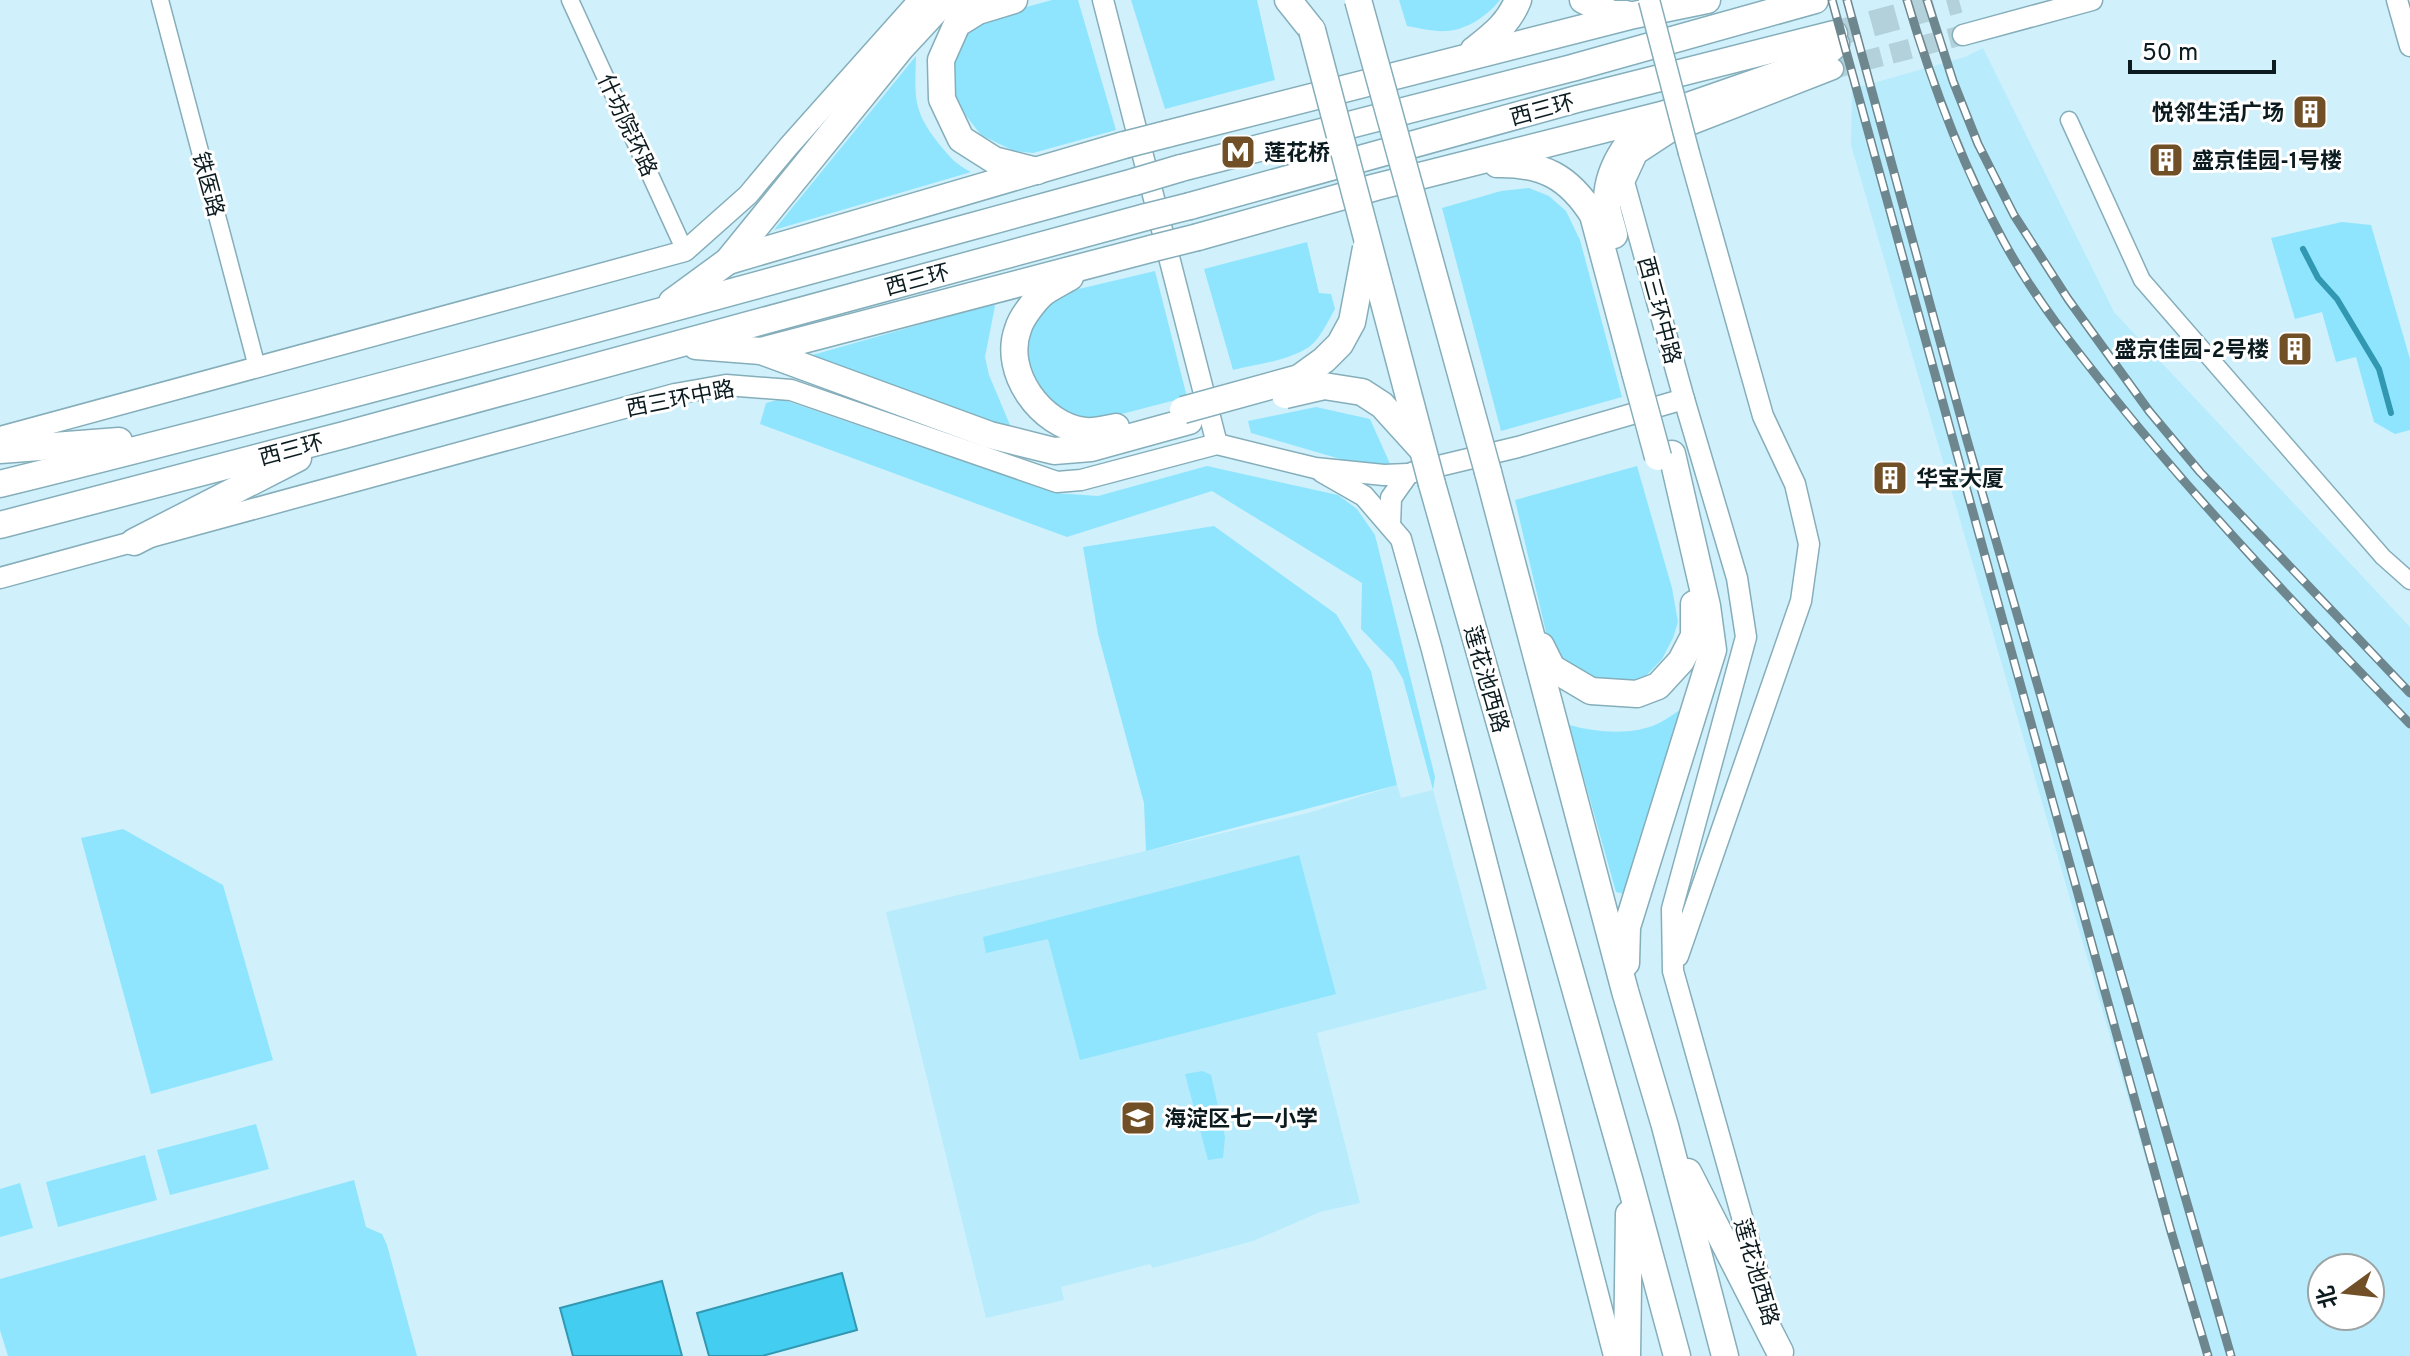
<svg xmlns="http://www.w3.org/2000/svg" width="2410" height="1356" font-family="Overpass,'Noto Sans SC',sans-serif">
<style>
.built{fill:#b8ebfb;fill-rule:evenodd}
.green{fill:#8fe5fe}
.water{fill:#42cdf1;stroke:#3298b2;stroke-width:2}
.lines{fill:none;stroke-linecap:round;stroke-linejoin:round}
.stream{stroke:#3298b2;stroke-width:6}
.tertiary-tunnel{stroke:#b2d1db;stroke-width:20;stroke-dasharray:20 10;stroke-linecap:butt}
.trunk-tunnel{stroke:#b2d1db;stroke-width:26;stroke-dasharray:26 13;stroke-linecap:butt}
.minor-casing{stroke:#85aeba;stroke-width:19}
.tertiary-casing{stroke:#85aeba;stroke-width:23}
.trunk-casing{stroke:#85aeba;stroke-width:29}
.minor{stroke:#fff;stroke-width:16}
.tertiary{stroke:#fff;stroke-width:20}
.trunk{stroke:#fff;stroke-width:26}
.rail-casing{stroke:#6e868e;stroke-width:9}
.rail{stroke:#fff;stroke-width:6;stroke-dasharray:18;stroke-linecap:butt}
.tertiary-bridge-casing{stroke:#85aeba;stroke-width:23;stroke-linecap:butt}
.trunk-bridge-casing{stroke:#85aeba;stroke-width:29;stroke-linecap:butt}
.tertiary-bridge{stroke:#fff;stroke-width:20}
.trunk-bridge{stroke:#fff;stroke-width:26}
.labels{text-anchor:middle;stroke-width:6;stroke-linejoin:round;paint-order:stroke}
.street-label{font-size:22px;fill:#0b1b1f;stroke:#fff}
.poi-label{font-size:22px;font-weight:bold;fill:#0b1b1f;stroke:#fff;text-anchor:start}
</style>
<rect width="100%" height="100%" fill="#d0f1fc"/>
<g class="built">
<path d="M1983,48l131,264 296,315v729h-207l-352,-1211 1,-56 113,-32zM2370,1268v48h-48v-48z"/>
<path d="M1397,785l4,13 32,-8 54,199 -170,44 43,170 -40,9 -67,29 -100,27 -3,-4 -89,23 3,13 -78,18 -100,-406 422,-99z"/>
</g>
<g class="green">
<path d="M1052,0h26l38,130 -83,23 -19,-2 -33,-16 -21,-27 -8,-21 1,-23 10,-26 15,-18z"/>
<path d="M1131,0h126l18,80 -110,29z"/>
<path d="M1399,0h101c-13,16 -33,30 -54,31 -12,1 -27,-3 -39,-5z"/>
<path d="M916,56c-1,41 -4,54 23,88 11,13 16,20 32,28l-197,58z"/>
<path d="M1529,188l20,8 17,15 14,29 42,157 -121,34 -59,-223 59,-17z"/>
<path d="M2342,222l29,3 39,134v71l-15,4 -21,-12 -18,-65 -20,5 -14,-50 -27,7 -24,-81z"/>
<path d="M1307,242l12,51 12,1 4,15c-7,12 -15,30 -26,38 -21,14 -52,17 -76,23l-29,-101z"/>
<path d="M1155,271l32,126 -96,25 -16,-2 -33,-28 -11,-12 -7,-36 10,-26 15,-17 17,-9z"/>
<path d="M992,304l3,2 -10,51 4,18 21,50 -4,2 -197,-71z"/>
<path d="M781,399l274,94 43,3 109,-30 131,29 19,14 18,26 60,242 -2,13 -30,-111 -10,-17 -32,-33 1,-46 -150,-92 -145,46 -307,-113 6,-21z"/>
<path d="M1316,407l54,12 21,47 -30,-1 -110,-32 -3,-12z"/>
<path d="M1637,466l35,122 6,34 -5,16 -11,21 -19,20 -21,8 -26,-5 -26,-14 -21,-23 -34,-145z"/>
<path d="M1214,526l122,88 35,57 26,114 -251,66 -2,-48 -46,-169 -15,-87z"/>
<path d="M1690,703l-66,191 -8,-2 -47,-167c26,7 62,11 88,-1 11,-5 22,-14 33,-21z"/>
<path d="M123,829l100,56 50,175 -122,34 -70,-256z"/>
<path d="M1299,855l37,139 -256,66 -32,-121 -62,14 -3,-16z"/>
<path d="M1203,1071l8,4 14,62 -2,21 -15,2 -23,-86z"/>
<path d="M256,1124l13,45 -99,26 -13,-45z"/>
<path d="M145,1155l12,45 -99,27 -12,-45z"/>
<path d="M354,1180l12,47 16,7 5,11 30,111h-409l-8,-26v-51z"/>
<path d="M20,1183l13,45 -33,9v-48z"/>
</g>
<g class="water">
<path d="M842,1273l15,57 -95,26h-53l-12,-43z"/>
<path d="M662,1281l20,75h-109l-13,-48z"/>
</g>
<g class="lines">
<path class="stream" d="M2303,249l15,29 19,21 42,70 12,44"/>
<path class="tertiary-tunnel" d="M1833,69l130,-34"/>
<path class="trunk-tunnel" d="M1834,34l125,-34"/>
<defs>
<g id="minor">
<path d="M160,0l97,367"/>
<path d="M570,0l115,251"/>
<path d="M2069,120l73,160 241,277 27,24"/>
</g>
<g id="tertiary">
<path d="M1103,0l114,444"/>
<path d="M2397,0l13,46"/>
<path d="M1963,35l129,-35"/>
<path d="M0,437l685,-186 63,-56 40,-48 131,-147"/>
<path d="M1322,472l42,24 37,43 31,111 182,706"/>
<path d="M1414,472l104,-25 166,-48"/>
<path d="M0,578l675,-184 51,-9 65,5 266,92 24,-2 136,-36 98,24 69,7 24,-1 -17,24 -1,28"/>
<path d="M1678,956l123,-355 8,-57 -14,-60 -32,-68 -74,-263"/>
<path d="M1769,1313l-96,-342 -1,-62 74,-272 -9,-59 -53,-179 -60,-217 13,-28 32,-21 164,-64"/>
</g>
<g id="trunk">
<path d="M1014,0l-36,11 -21,13 -16,36 1,39 19,40 33,21 43,11"/>
<path d="M1288,0l24,30"/>
<path d="M1583,0l27,13 16,1"/>
<path d="M1474,50c19,-15 35,-27 44,-50"/>
<path d="M1167,134l467,-119 73,-15"/>
<path d="M1497,164c46,-1 72,13 96,51l42,157"/>
<path d="M1181,168l391,-100 243,-68"/>
<path d="M1190,206l387,-107 257,-65"/>
<path d="M1614,235c-2,-10 -7,-21 -7,-31 -1,-32 20,-68 48,-84"/>
<path d="M1198,237l178,-50 289,-73 152,-53 19,-17"/>
<path d="M728,261l396,-116"/>
<path d="M1070,277c-8,5 -19,10 -27,16 -8,7 -22,25 -25,36 -16,43 23,97 67,102 9,1 21,-2 31,-4"/>
<path d="M672,302l56,-41 172,-212 38,-41 20,-8"/>
<path d="M696,346l65,5 229,84 64,16 37,-3 98,-27"/>
<path d="M761,351l393,-103"/>
<path d="M0,450l119,-9"/>
<path d="M1488,472l137,519 40,135 60,230"/>
<path d="M0,484c380,-94 757,-199 1134,-302"/>
<path d="M1432,484l198,698 47,174"/>
<path d="M0,525l344,-90 802,-218"/>
<path d="M134,542l164,-84"/>
<path d="M1541,646l11,22 39,23 46,3 21,-8 23,-25 13,-25v-32"/>
<path d="M1626,963l1,-36 86,-277 -6,-44 -35,-152"/>
<path d="M1688,1172l92,180"/>
<path d="M1627,1356l2,-142"/>
</g>
</defs>
<use href="#minor" class="minor-casing"/>
<use href="#tertiary" class="tertiary-casing"/>
<use href="#trunk" class="trunk-casing"/>
<use href="#minor" class="minor"/>
<use href="#tertiary" class="tertiary"/>
<use href="#trunk" class="trunk"/>
<defs>
<g id="rail">
<path d="M1832,0l338,1228 38,128"/>
<path d="M1847,0l120,440 264,916"/>
<path d="M1907,0c25,84 55,165 97,242 31,57 72,108 112,158 92,114 193,219 294,324"/>
<path d="M1927,0l26,81 25,63 36,71 54,84 81,112 51,61 210,221"/>
</g>
</defs>
<use href="#rail" class="rail-casing"/>
<use href="#rail" class="rail"/>
<defs>
<path id="tertiary-bridge" d="M1649,0l40,153"/>
<g id="trunk-bridge">
<path d="M1358,0l130,472"/>
<path d="M1312,30l120,454"/>
<path d="M1124,145l43,-11"/>
<path d="M1134,182l47,-14"/>
<path d="M1146,217l44,-11"/>
<path d="M1154,248l44,-11"/>
<path d="M1635,372l23,85"/>
<path d="M1285,395l39,-9 38,6 20,13 39,43"/>
<path d="M1183,410l116,-32 25,-18 16,-16 12,-22 14,-74"/>
</g>
</defs>
<use href="#tertiary-bridge" class="tertiary-bridge-casing"/>
<use href="#trunk-bridge" class="trunk-bridge-casing"/>
<use href="#tertiary-bridge" class="tertiary-bridge"/>
<use href="#trunk-bridge" class="trunk-bridge"/>
</g>
<defs>
<symbol id="building-square" viewBox="-11 -11 22 22"><rect x="-9" y="-9" width="18" height="18" rx="4" fill="#714f27" stroke="#fff"/><path d="M-4-6H4V6H1V3H-1V6H-4ZM-2.5-4.3h1.7v1.8h-1.7ZM.8-4.3h1.7v1.8H.8ZM-2.5-1h1.7V.8h-1.7ZM.8-1h1.7V.8H.8Z" fill="#fff"/></symbol>
<symbol id="metro-square" viewBox="-11 -11 22 22"><rect x="-9" y="-9" width="18" height="18" rx="4" fill="#714f27" stroke="#fff"/><path d="M-5.5 5V-5H-3L0 0L3-5H5.5V5H3V-.5L0 4L-3-.5V5Z" fill="#fff"/></symbol>
<symbol id="school-square" viewBox="-11 -11 22 22"><rect x="-9" y="-9" width="18" height="18" rx="4" fill="#714f27" stroke="#fff"/><path d="M0-5L7-2L0 1L-7-2ZM-4 1L0 2.5L4 1V4Q0 6-4 4Z" fill="#fff"/></symbol>
</defs>
<g fill-rule="evenodd">
<use href="#building-square" x="2290" y="92" width="40" height="40"/>
<use href="#metro-square" x="1218" y="132" width="40" height="40"/>
<use href="#building-square" x="2146" y="140" width="40" height="40"/>
<use href="#building-square" x="2275" y="329" width="40" height="40"/>
<use href="#building-square" x="1870" y="458" width="40" height="40"/>
<use href="#school-square" x="1118" y="1098" width="40" height="40"/>
</g>
<g class="labels">
<g class="street-label">
<text transform="translate(1542 109) rotate(-15)" y="8">西三环</text>
<text transform="translate(628 125) rotate(65)" y="8">什坊院环路</text>
<text transform="translate(209 184) rotate(75)" y="8">铁医路</text>
<text transform="translate(917 279) rotate(-15)" y="8">西三环</text>
<text transform="translate(1660 310) rotate(75)" y="8">西三环中路</text>
<text transform="translate(680 398) rotate(-11)" y="8">西三环中路</text>
<text transform="translate(291 449) rotate(-15)" y="8">西三环</text>
<text transform="translate(1487 679) rotate(74)" y="8">莲花池西路</text>
<text transform="translate(1757 1272) rotate(74)" y="8">莲花池西路</text>
</g>
<g class="poi-label">
<text x="2284" y="120" text-anchor="end">悦邻生活广场</text>
<text x="1264" y="160">莲花桥</text>
<text x="2192" y="168">盛京佳园-1号楼</text>
<text x="2269" y="357" text-anchor="end">盛京佳园-2号楼</text>
<text x="1916" y="486">华宝大厦</text>
<text x="1164" y="1126">海淀区七一小学</text>
</g>
</g>
<g transform="translate(2346 1292) rotate(255)"><circle r="38" fill="#ffffff" stroke="#9da4a5" stroke-width="2"/>
<path d="M0-6L14 30L0 20L-14 30Z" fill="#714f27"/>
<text y="-12" font-size="22" font-weight="bold" text-anchor="middle" fill="#0b1b1f">北</text>
</g>
<path d="M2130 60v12h144v-12" fill="none" stroke="#0b1b1f" stroke-width="4"/>
<text x="2142" y="60" font-size="24" fill="#0b1b1f" stroke="#ffffff" stroke-width="6" paint-order="stroke">50 m</text>
</svg>
